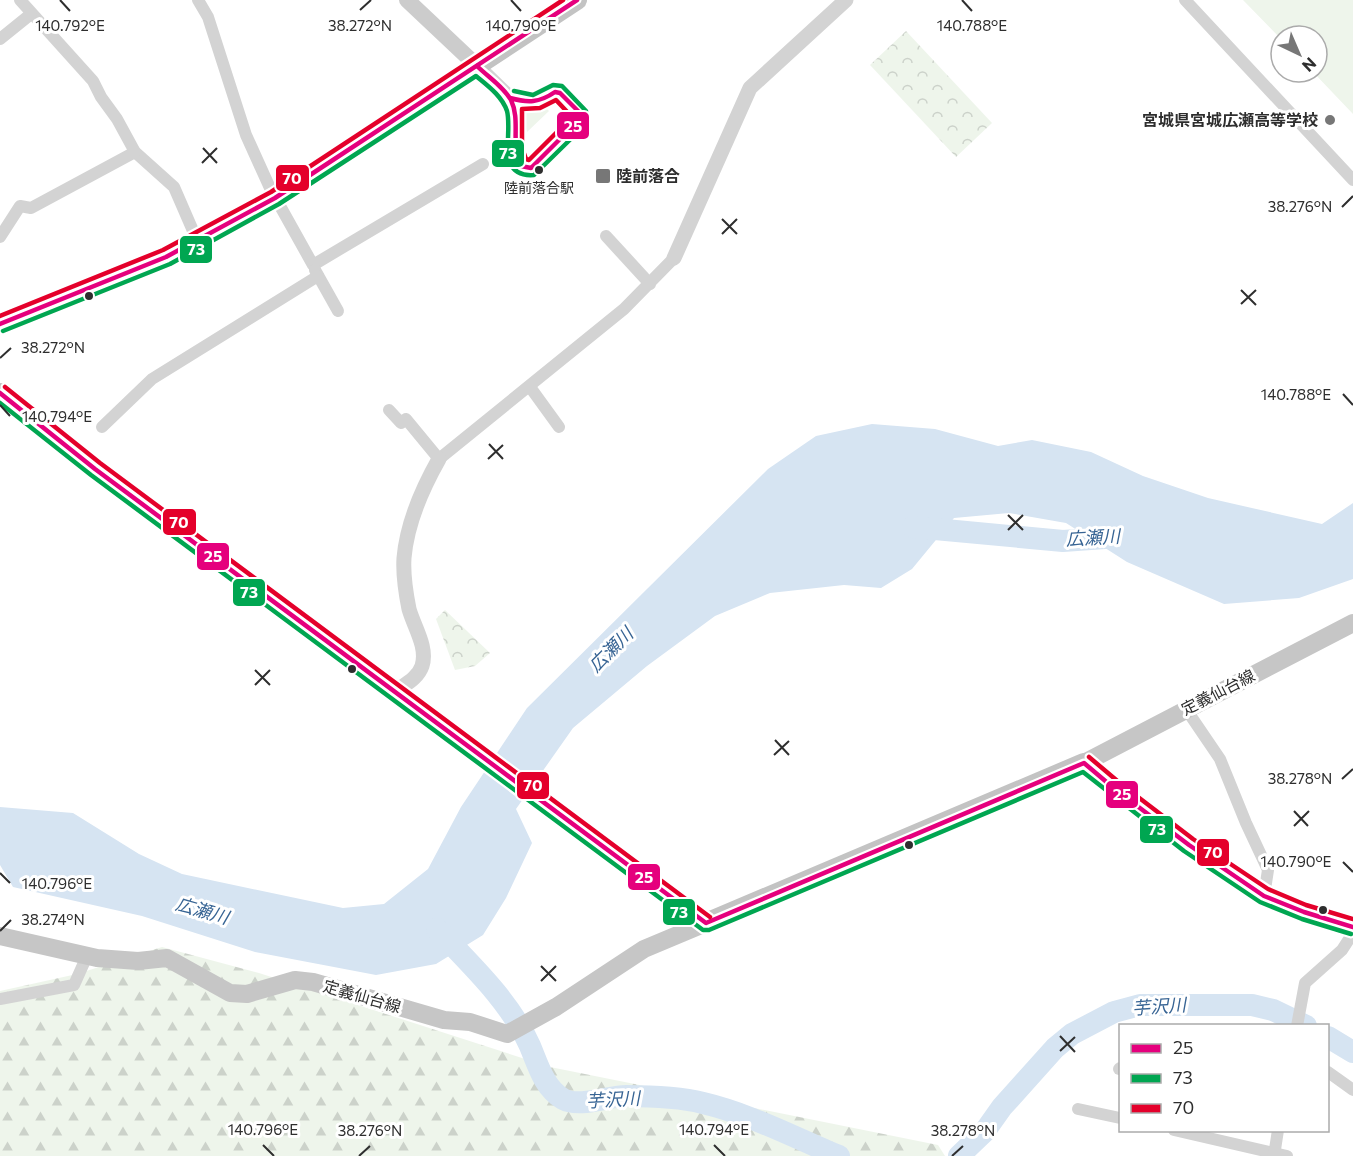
<svg xmlns="http://www.w3.org/2000/svg" width="1353" height="1156" font-family="Commissioner,'Noto Sans JP',sans-serif">
<style>
.grass{fill:#eef5eb}
.forest{fill:url(#forest-firs)}
.park{fill:url(#park-crowns)}
.water{fill:#d6e4f2}
.lines{fill:none;stroke-linecap:round;stroke-linejoin:round}
.river{stroke:#d6e4f2;stroke-width:22}
.minor{stroke:#d3d3d3;stroke-width:12}
.tertiary{stroke:#d3d3d3;stroke-width:15}
.secondary{stroke:#ccc;stroke-width:16}
.primary{stroke:#c6c6c6;stroke-width:18}
.trunk{stroke:#c3c3c3;stroke-width:20}
.bus-1-casing{stroke:#fff;stroke-width:9}
.bus-2-casing{stroke:#fff;stroke-width:9}
.bus-3-casing{stroke:#fff;stroke-width:9}
.bus-1{stroke:#e5007d;stroke-width:4.5}
.bus-2{stroke:#00a651;stroke-width:4.5}
.bus-3{stroke:#e4002b;stroke-width:4.5}
.ticks{fill:none;stroke:#2e2e2e;stroke-width:2}
.poi-dot{fill:#777;stroke:#fff;stroke-width:2}
.bus-dot{fill:#2e2e2e;stroke:#fff;stroke-width:2}
.labels{text-anchor:middle;stroke-width:6;stroke-linejoin:round;paint-order:stroke}
.bus-label{font-size:14px;fill:#2e2e2e;stroke:#fff}
.poi-label{font-size:16px;font-weight:bold;fill:#2e2e2e;stroke:#fff;text-anchor:end}
.street-label{font-size:16px;fill:#2e2e2e;stroke:#fff}
.water-label{font-size:18px;font-style:italic;fill:#376494;stroke:#fff}
.ticks-label{font-size:15px;text-anchor:middle;fill:#2e2e2e;stroke:#fff;stroke-width:6;stroke-linejoin:round;paint-order:stroke}
.line-badge{stroke:#fff;stroke-width:2}
.badge-label{font-size:16px;text-anchor:middle;font-weight:bold;fill:#fff}
</style>
<defs>
<pattern id="forest-firs" width="22" height="20" patternUnits="userSpaceOnUse" patternTransform="scale(1.5)"><rect width="22" height="20" fill="#eef5eb"/><path d="M5 1l3.5 6h-7zM16 11l3.5 6h-7z" fill="#ccd2ca"/></pattern>
<pattern id="park-crowns" width="20" height="18" patternUnits="userSpaceOnUse" patternTransform="scale(1.5)"><rect width="20" height="18" fill="#eef5eb"/><path d="M2 6a3 3 0 1 1 6 0M12 15a3 3 0 1 1 6 0" fill="none" stroke="#ccd2ca"/></pattern>
</defs>
<rect width="100%" height="100%" fill="#fff"/>
<g class="grass">
<path d="M1243,0h110v114l-40,-42h4v-36h-36v3z"/>
<path d="M545,107l4,4 -22,21 -6,-21h12z"/>
</g>
<path class="forest" d="M162,947l97,26 291,94 388,78 7,11h-945v-165l77,-17z"/>
<g class="park">
<path d="M906,31l86,92 -36,34 -86,-92z"/>
<path d="M445,610l45,43 -15,13 -20,4 -19,-51z"/>
</g>
<path class="water" d="M872,424l63,5 63,17 34,-6 59,12 52,24 65,22 114,26 31,-21v76l-54,19 -75,6 -97,-42 -61,-39 -57,-10 -55,5 -42,51 -31,19 -37,-3 -74,8 -55,23 -68,50 -74,62 -57,81 16,34 -26,55 -23,37 -47,29 -60,11 -121,-23 -113,-36 -129,-29 -13,-22v-58l73,6 66,41 43,20 161,34 41,-4 44,-35 33,-62 66,-99 241,-239 48,-33z"/>
<g class="lines">
<g class="river">
<path d="M913,527l150,14 56,-4"/>
<path d="M437,929c33,35 73,72 93,117 8,19 14,42 33,53 16,9 46,-3 63,-3 25,0 53,1 77,7 47,11 92,35 136,53"/>
<path d="M1328,1037l25,15"/>
<path d="M959,1156l26,-25 17,-24 53,-59 17,-14 42,-22 26,-7h112l21,5 33,16"/>
</g>
<g class="minor">
<path d="M20,0l73,81 8,16 16,22 18,33 39,35 23,53"/>
<path d="M198,0l10,17 38,118 24,53 43,77 170,-101"/>
<path d="M1185,0l168,180"/>
<path d="M0,39l31,-25"/>
<path d="M606,236l44,48"/>
<path d="M0,237l20,-31 11,2 104,-56"/>
<path d="M315,270l23,41"/>
<path d="M530,387l29,40"/>
<path d="M389,410l12,13 5,-4 33,40 185,-150 50,-51"/>
<path d="M102,427l50,-48 166,-103"/>
<path d="M1186,709l34,50 26,64 22,47 -4,26"/>
<path d="M0,999l74,-14 13,-29"/>
<path d="M1297,1026l8,-43 37,-33 11,-17"/>
<path d="M1119,1069l1,-1"/>
<path d="M1328,1072l25,18"/>
<path d="M1078,1109l42,9"/>
<path d="M1174,1130l113,26"/>
<path d="M1274,1156l4,-26"/>
</g>
<g class="tertiary">
<path d="M477,66l33,32"/>
<path d="M674,258l76,-170 96,-88"/>
<path d="M396,691c10,-7 22,-13 26,-25 6,-19 -8,-39 -13,-57 -3,-15 -6,-36 -5,-51 3,-35 18,-69 35,-99"/>
</g>
<path class="secondary" d="M407,0l70,66"/>
<g class="primary">
<path d="M1084,763l269,-140"/>
<path d="M0,936l97,22 41,3 29,-3 63,35 17,1 48,-14 18,2 131,38 26,2 37,12 49,-27 88,-58 62,-26"/>
</g>
<g class="trunk">
<path d="M0,324l166,-67 109,-59 302,-198"/>
<path d="M0,393l95,76 611,454 378,-160 32,27 73,55 75,51 40,16 49,15"/>
</g>
<defs>
<g id="bus-1">
<path d="M477,66c11,11 26,20 34,34 10,21 -1,45 10,66l10,2 48,-48v-8l-19,-19 -5,-1c-16,11 -27,11 -45,6"/>
<path d="M0,324l166,-67 109,-59 302,-198"/>
<path d="M0,393l95,76 611,454 378,-160 32,27 73,55 75,51 40,16 49,15"/>
</g>
<g id="bus-2">
<path d="M3,331l167,-67 109,-60 197,-128c12,10 26,20 31,35 6,22 -12,67 27,64l51,-50 1,-14 -24,-25 -9,-1 -20,10 -19,-4"/>
<path d="M0,403l91,72 612,455h6l374,-158 101,79 76,51 42,17 49,15"/>
</g>
<g id="bus-3">
<path d="M556,100l16,17 -43,43 -3,-1 -4,-11v-39l18,-1z"/>
<path d="M0,316l163,-66 108,-58 292,-192"/>
<path d="M5,387l95,76 610,454"/>
<path d="M1089,757l32,27 72,55 75,50 38,16 47,14"/>
</g>
</defs>
<use href="#bus-1" class="bus-1-casing"/>
<use href="#bus-2" class="bus-2-casing"/>
<use href="#bus-3" class="bus-3-casing"/>
<use href="#bus-1" class="bus-1"/>
<use href="#bus-2" class="bus-2"/>
<use href="#bus-3" class="bus-3"/>
</g>
<path class="ticks" d="M60,0l10,11M511,0l10,11M962,0l10,11M360,10l11,-10M203,148l14,15M202,163l15,-15M1342,207l11,-11M722,219l15,15M722,234l15,-15M1241,290l15,15M1241,304l15,-14M0,358l11,-10M1343,394l10,11M0,405l10,11M489,444l14,15M488,459l15,-14M1008,515l15,15M1008,530l15,-15M255,670l15,15M255,685l15,-15M775,740l14,15M774,755l15,-14M1342,779l11,-10M1294,811l14,15M1294,826l15,-15M1343,862l10,10M0,873l10,10M0,931l11,-11M541,966l15,15M541,981l15,-15M1060,1036l15,16M1060,1051l15,-14M263,1145l11,11M714,1145l11,11M359,1156l11,-10M952,1156l11,-10"/>
<g class="poi-dot">
<circle cx="1330" cy="120" r="6"/>
<rect x="595" y="168" width="16" height="16" rx="3"/>
</g>
<g class="bus-dot">
<circle cx="539" cy="170" r="5"/>
<circle cx="89" cy="296" r="5"/>
<circle cx="352" cy="669" r="5"/>
<circle cx="909" cy="845" r="5"/>
<circle cx="1323" cy="910" r="5"/>
</g>
<g class="labels">
<g class="bus-label">
<text x="539" y="193">陸前落合駅</text>
</g>
<g class="poi-label">
<text x="1318" y="126">宮城県宮城広瀬高等学校</text>
<text x="616" y="182" text-anchor="start">陸前落合</text>
</g>
<g class="street-label">
<text transform="translate(1218 692) rotate(-27)" y="6">定義仙台線</text>
<text transform="translate(362 996) rotate(16)" y="6">定義仙台線</text>
</g>
<g class="water-label">
<text transform="translate(1093 538) rotate(-3)" y="6">広瀬川</text>
<text transform="translate(611 650) rotate(-45)" y="6">広瀬川</text>
<text transform="translate(202 911) rotate(16)" y="6">広瀬川</text>
<text transform="translate(1159 1007) rotate(-4)" y="6">芋沢川</text>
<text transform="translate(613 1100) rotate(-3)" y="6">芋沢川</text>
</g>
</g>
<g class="ticks-label">
<text x="360" y="31">38.272°N</text>
<text x="70" y="31">140.792°E</text>
<text x="521" y="31">140.790°E</text>
<text x="972" y="31">140.788°E</text>
<text x="1300" y="212">38.276°N</text>
<text x="53" y="353">38.272°N</text>
<text x="1296" y="400">140.788°E</text>
<text x="57" y="422">140.794°E</text>
<text x="1300" y="784">38.278°N</text>
<text x="1296" y="867">140.790°E</text>
<text x="57" y="889">140.796°E</text>
<text x="53" y="925">38.274°N</text>
<text x="263" y="1135">140.796°E</text>
<text x="714" y="1135">140.794°E</text>
<text x="370" y="1136">38.276°N</text>
<text x="963" y="1136">38.278°N</text>
</g>
<g class="line-badge">
<rect x="556" y="111" width="34" height="29" rx="6" fill="#e5007d"/>
<rect x="491" y="139" width="34" height="29" rx="6" fill="#00a651"/>
<rect x="275" y="164" width="35" height="28" rx="6" fill="#e4002b"/>
<rect x="179" y="235" width="34" height="29" rx="6" fill="#00a651"/>
<rect x="162" y="508" width="35" height="28" rx="6" fill="#e4002b"/>
<rect x="196" y="542" width="34" height="29" rx="6" fill="#e5007d"/>
<rect x="232" y="578" width="34" height="29" rx="6" fill="#00a651"/>
<rect x="516" y="771" width="34" height="29" rx="6" fill="#e4002b"/>
<rect x="1105" y="780" width="34" height="29" rx="6" fill="#e5007d"/>
<rect x="1139" y="815" width="35" height="29" rx="6" fill="#00a651"/>
<rect x="1196" y="838" width="34" height="29" rx="6" fill="#e4002b"/>
<rect x="627" y="863" width="34" height="28" rx="6" fill="#e5007d"/>
<rect x="662" y="898" width="34" height="28" rx="6" fill="#00a651"/>
</g>
<g class="badge-label">
<text x="573" y="132">25</text>
<text x="508" y="159">73</text>
<text x="292" y="184">70</text>
<text x="196" y="255">73</text>
<text x="179" y="528">70</text>
<text x="213" y="562">25</text>
<text x="249" y="598">73</text>
<text x="533" y="791">70</text>
<text x="1122" y="800">25</text>
<text x="1157" y="835">73</text>
<text x="1213" y="858">70</text>
<text x="644" y="883">25</text>
<text x="679" y="918">73</text>
</g>
<rect x="1119" y="1024" width="210" height="108" fill="#ffffff" stroke="#ababab" stroke-width="1.5"/>
<rect x="1131" y="1044" width="30" height="9" fill="#e5007d" stroke="#ababab" stroke-width="1.5"/>
<text x="1173" y="1054" font-size="18" fill="#2e2e2e">25</text>
<rect x="1131" y="1074" width="30" height="9" fill="#00a651" stroke="#ababab" stroke-width="1.5"/>
<text x="1173" y="1084" font-size="18" fill="#2e2e2e">73</text>
<rect x="1131" y="1104" width="30" height="9" fill="#e4002b" stroke="#ababab" stroke-width="1.5"/>
<text x="1173" y="1114" font-size="18" fill="#2e2e2e">70</text>
<g transform="translate(1299 54) rotate(136)"><circle r="28" fill="#ffffff" stroke="#ababab" stroke-width="1.5"/>
<path d="M0-4.5L10 22L0 15L-10 22Z" fill="#777777"/>
<text y="-9" font-size="16" font-weight="bold" text-anchor="middle" fill="#2e2e2e">N</text>
</g>
</svg>
